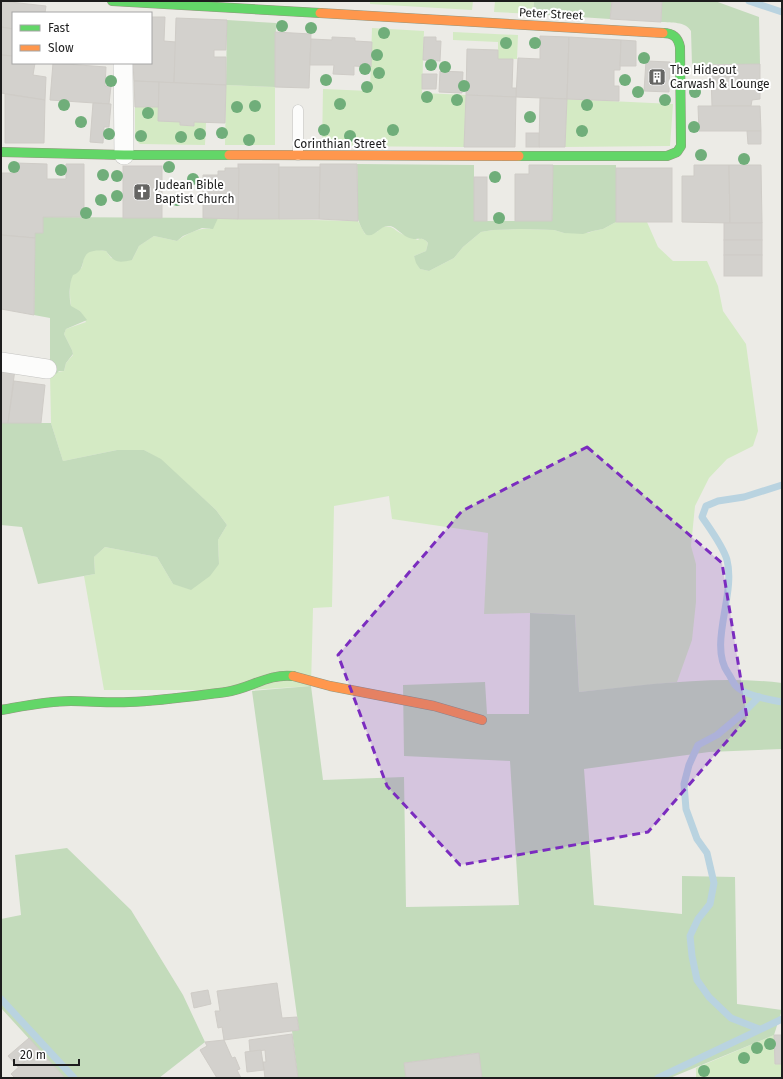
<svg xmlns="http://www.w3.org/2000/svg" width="783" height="1079" font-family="'Fira Sans',sans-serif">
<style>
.grass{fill:#d4eac4}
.forest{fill:#c3dbbb}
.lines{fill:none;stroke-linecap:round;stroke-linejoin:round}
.stream{stroke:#b9d3e0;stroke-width:7}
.building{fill:#d3d1cd;stroke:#cfccc7}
.lane-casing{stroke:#c4c4c2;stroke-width:11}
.street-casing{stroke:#c4c4c2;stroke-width:20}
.fast-casing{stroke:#92967e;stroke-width:10}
.slow-casing{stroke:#92967e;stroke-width:10}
.lane{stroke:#fcfcfb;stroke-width:10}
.street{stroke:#fcfcfb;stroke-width:19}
.fast{stroke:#63d668;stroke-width:9}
.slow{stroke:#ff974d;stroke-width:9}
.tree{fill:#70ae7a}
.marked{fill:#7b2cbf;fill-opacity:0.2;stroke:#7b2cbf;stroke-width:3;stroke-dasharray:8 5;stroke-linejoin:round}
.labels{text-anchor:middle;stroke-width:4;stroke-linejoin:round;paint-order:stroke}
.street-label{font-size:12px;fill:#1d1d1d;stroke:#fff}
.poi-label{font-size:12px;fill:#1d1d1d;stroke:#fff;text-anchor:start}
</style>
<rect width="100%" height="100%" fill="#ecebe6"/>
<g class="grass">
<path d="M370,1h103l-1,9 -102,-6z"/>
<path d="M495,1h39l-1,13 -39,-2z"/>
<path d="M372,28l52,3 -2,62 44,2 -2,52 -142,-1 1,-57 47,2z"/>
<path d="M453,32l65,3 -1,24h-19v-17l-45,-2z"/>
<path d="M226,85l49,2v58h-50z"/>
<path d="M567,99l106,5 -3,42 -105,1z"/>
<path d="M135,107h24l21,15v3l14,1v-4h12l-1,23 -65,-1 -5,-5z"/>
<path d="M218,218l140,3 7,13 12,-2 3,-4c13,-4 12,1 22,6 4,2 11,4 16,6l2,-2 5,2 3,3 -2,8 -12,5 6,13 9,2 25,-13 9,-11 18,-15 12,-2 28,-1 33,1 10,3h24l5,-2 10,-2 13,-7h31l11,25 15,14h34l11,25 5,25 23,33 12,87 -5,15 -26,13 -18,19 -14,28 -4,40 5,18v38l-4,38 -15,42 -98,10 -4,-77 -45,-2 -46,1 4,-81 -96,-14 -3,-23 -55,10 -2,101 -19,1 -2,78 -59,4h-148l-20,-114 11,-2 -1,-17 11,-10 52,10 16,27 46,-20 -1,-24 9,-15 -11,-15 -55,-50 -17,-10h-27l-54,11 -12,-38 -1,-50 14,-2 2,-8 7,-8 -1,-5 -8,-16 2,-5 20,-7 -6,-11 -9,-4c-1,-6 -2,-27 1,-32 3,-3 8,-5 10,-8 1,-4 1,-9 3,-12 4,-7 15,-5 21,-4l5,7 21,2 7,-14 15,-10 23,5c9,-7 23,-14 33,-12z"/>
<path d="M774,1035l1,29h7v14h-86v-10z"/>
</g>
<g class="forest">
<path d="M534,1h78l-2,18 -77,-5z"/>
<path d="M662,1h53l44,16 1,47 -68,1 -1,-34c-6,-10 -19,-8 -30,-9z"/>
<path d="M227,20l49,3 -1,64 -49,-2z"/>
<path d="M357,164l117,1v56h78l1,-56h63v57l-13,7 -10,2 -10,3 -19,-1 -10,-3 -33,-1 -28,1 -12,2 -18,15 -9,11 -25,13 -9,-2 -4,-6 -2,-7 12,-5 2,-8c-7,-8 -11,-1 -21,-6 -6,-3 -12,-11 -18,-11 -9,-1 -13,11 -22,9 -3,-1 -8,-12 -9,-16 -2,-17 0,-37 -1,-55z"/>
<path d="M43,217l175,1 -5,11 -11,-1 -19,8 -6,5 -23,-5 -15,10 -7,14c-14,3 -17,3 -26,-9 -33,-4 -15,18 -33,24 -4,8 -4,24 -2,31l9,5 7,9 -21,9 -2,5 8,16 1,4 -7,9 -2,8h-5l-3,3 -6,-1v-55l-16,-3 1,-82z"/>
<path d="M1,423h50l12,38 54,-11h27l17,9 55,51 11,15 -9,15 1,24 -9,12 -19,14 -18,-6 -16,-27 -52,-10 -11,10 1,17 -57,10 -16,-57 -21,-2z"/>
<path d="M530,613l45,2 4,77c65,-7 137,-17 203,-9v66l-73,3 -125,17 10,136 88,9v-38l53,1 2,127 45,6 -8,25 -104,43h-191l3,-1 -4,-24 -74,10 2,15h-108l-6,-47 7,-1 -47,-339 59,-5 12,94 81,-3 2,130 113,-2 -9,-144 -106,-5 -1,-71 82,-3 2,32h42z"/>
<path d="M67,848l64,62 52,85 22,47 -46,36h-94l-64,-70v-89l20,-4 -6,-60z"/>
</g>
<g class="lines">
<g class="stream">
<path d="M749,1l33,11"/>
<path d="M782,485l-38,12 -26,4 -12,5 -4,11c8,12 21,29 25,43 9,35 -19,84 1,113 3,4 5,10 8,13 8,9 34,14 46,16"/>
<path d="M1,999l73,79"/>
<path d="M759,1029l-28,-11 -22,-21 -12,-17 -5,-24 -2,-20 8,-17 12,-15 4,-21 -7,-30 -10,-14 -11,-30 -2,-25 5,-19 9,-20 19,-10 25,-21 17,-17"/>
<path d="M658,1078l124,-59"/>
</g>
</g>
<g class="building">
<path d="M1,1l45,5 -1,7h-32v16l-12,-2z"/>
<path d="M612,1h50l-1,21 -51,-3z"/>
<path d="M151,17h14l-1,24 12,1 -2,41 -40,-2 -1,-18h18z"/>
<path d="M176,18l51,2 -1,30h-12v7h12v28l-52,-2z"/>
<path d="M1,27l12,2v27l-12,-1z"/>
<path d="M275,32l36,2 -2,54 -34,-1z"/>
<path d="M540,36l29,1 -2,62 -51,-2 2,-39 22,1z"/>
<path d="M332,37l23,1v3l17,1 -1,25 -17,-1v9l-21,-1 1,-9h-24l1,-26 21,1z"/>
<path d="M424,37h12v4h5l-1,20 -17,-1z"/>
<path d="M569,37l52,3 -1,30h-6v16h5v15l-52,-2z"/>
<path d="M621,40l15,1v25h-16z"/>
<path d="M467,49l31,1v9h15l-1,29h4v9l-50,-2z"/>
<path d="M1,55l12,1v7h22l-2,12 13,2 -1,23 -44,-7z"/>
<path d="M646,61l24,1 -1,30 -25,-1z"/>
<path d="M53,63l53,4 -1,19h6l-2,18 -59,-4z"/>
<path d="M760,64v35l-8,1 -1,6h-39l-1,-31h-13v-10z"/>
<path d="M440,71l23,1 -1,21 -23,-1z"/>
<path d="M422,74h15l-1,15h-14z"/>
<path d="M134,81l25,1v25h-24z"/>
<path d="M159,82l67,3 -1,38 -31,-1v4l-14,-1v-3l-22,-1z"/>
<path d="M5,94l40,6 -1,43h-39z"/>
<path d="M466,95l50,2 -1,50h-51z"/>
<path d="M540,98l27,1 -2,48h-26z"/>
<path d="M93,103l18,1 -2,23h-5l-1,16 -13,-1z"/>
<path d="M698,106h62l1,25h-62z"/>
<path d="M747,131h14v13h-13z"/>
<rect x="526" y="133" width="13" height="14"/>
<path d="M16,163l31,1v15h19v-15h18v53h-41v16h-8v5l-34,-3v-62h15z"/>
<rect x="238" y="164" width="41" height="55"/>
<path d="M320,164h37l1,57 -39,-2z"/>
<path d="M529,165h24l-1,56h-37v-47h14z"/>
<path d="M694,165h35l1,58 -48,-1v-46h12z"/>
<path d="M729,165h32l1,58h-32z"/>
<rect x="123" y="166" width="39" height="52"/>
<path d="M279,167h41l-1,52h-40z"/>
<path d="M225,168h14l-1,51 -35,-1v-43h15v-4h7z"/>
<rect x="616" y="168" width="56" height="54"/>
<rect x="474" y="177" width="13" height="44"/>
<rect x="724" y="223" width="38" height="17"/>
<path d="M1,235l34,3 -1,77 -33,-6z"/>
<rect x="724" y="240" width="38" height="15"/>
<rect x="724" y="255" width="38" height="21"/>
<path d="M1,367l14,2 -7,54h-7z"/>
<path d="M14,381l31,4 -4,38h-33z"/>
<path d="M277,983l5,35 15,-1 2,13 -75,10 -2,-13 -4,1 -3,-17h5l-3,-20z"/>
<path d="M208,990l3,14 -17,4 -3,-15z"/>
<path d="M292,1034l6,44h-33l-2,-16h3l-1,-12 -15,2 -1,-12z"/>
<path d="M774,1035h8v29h-7z"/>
<path d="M29,1038l12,14 -8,8 -3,-3 -12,10 -10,-11z"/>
<path d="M224,1040l8,18 3,-1 5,12 -3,1 4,8h-24l-17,-28 7,-4 -2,-4z"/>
<path d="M261,1050l3,20 -17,2 -2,-20z"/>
<path d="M41,1052l24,26h-50l-4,-4 19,-17 3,3z"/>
<path d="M479,1053l3,25h-76l-2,-15z"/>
</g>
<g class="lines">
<defs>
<path id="lane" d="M298,155v-45"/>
<g id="street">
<path d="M123,63l1,92"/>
<path d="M1,362l46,7"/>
</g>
<g id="fast">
<path d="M112,1l208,12"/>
<path d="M1,152l123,3h105"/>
<path d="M519,156h148l10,-4 4,-6 -1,-99c-2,-10 -7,-14 -17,-14"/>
<path d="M1,710c23,-4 46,-9 70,-9 19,0 38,2 58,1 32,-1 65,-6 97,-10 23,-3 43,-19 67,-16"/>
</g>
<g id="slow">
<path d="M320,13l343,20"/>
<path d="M229,155l290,1"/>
<path d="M293,676l37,10 104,20 48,14"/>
</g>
</defs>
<use href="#lane" class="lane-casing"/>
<use href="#street" class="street-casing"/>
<use href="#fast" class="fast-casing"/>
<use href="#slow" class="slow-casing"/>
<use href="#lane" class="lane"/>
<use href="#street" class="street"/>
<use href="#fast" class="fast"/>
<use href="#slow" class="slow"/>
</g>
<g class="tree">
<circle cx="282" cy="26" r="6"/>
<circle cx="311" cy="28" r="6"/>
<circle cx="384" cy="33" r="6"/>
<circle cx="506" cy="43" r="6"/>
<circle cx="535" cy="43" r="6"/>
<circle cx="377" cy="55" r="6"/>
<circle cx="644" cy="58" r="6"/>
<circle cx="431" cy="65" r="6"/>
<circle cx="445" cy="67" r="6"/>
<circle cx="365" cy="69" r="6"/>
<circle cx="379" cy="73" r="6"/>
<circle cx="326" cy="80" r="6"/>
<circle cx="625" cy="80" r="6"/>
<circle cx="111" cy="81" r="6"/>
<circle cx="464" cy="86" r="6"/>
<circle cx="367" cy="87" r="6"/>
<circle cx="638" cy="92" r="6"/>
<circle cx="695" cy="92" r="6"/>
<circle cx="427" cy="97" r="6"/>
<circle cx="457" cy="100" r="6"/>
<circle cx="665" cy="100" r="6"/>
<circle cx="340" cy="104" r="6"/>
<circle cx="64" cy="105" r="6"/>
<circle cx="587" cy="105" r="6"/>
<circle cx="255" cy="106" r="6"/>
<circle cx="237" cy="107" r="6"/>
<circle cx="148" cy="113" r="6"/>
<circle cx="530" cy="117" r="6"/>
<circle cx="81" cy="122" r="6"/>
<circle cx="694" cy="127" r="6"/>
<circle cx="324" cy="130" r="6"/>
<circle cx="393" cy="130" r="6"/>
<circle cx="582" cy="131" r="6"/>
<circle cx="222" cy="133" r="6"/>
<circle cx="109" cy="134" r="6"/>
<circle cx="200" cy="134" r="6"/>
<circle cx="141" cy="136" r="6"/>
<circle cx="350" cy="136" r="6"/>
<circle cx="181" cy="137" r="6"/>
<circle cx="249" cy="140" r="6"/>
<circle cx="701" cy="155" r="6"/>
<circle cx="744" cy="159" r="6"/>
<circle cx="14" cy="167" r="6"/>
<circle cx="169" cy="167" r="6"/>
<circle cx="61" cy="170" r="6"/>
<circle cx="103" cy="175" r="6"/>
<circle cx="117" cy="176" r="6"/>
<circle cx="495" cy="177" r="6"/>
<circle cx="193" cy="179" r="6"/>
<circle cx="117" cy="196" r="6"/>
<circle cx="101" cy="200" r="6"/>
<circle cx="177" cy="200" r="6"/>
<circle cx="86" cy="213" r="6"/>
<circle cx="499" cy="218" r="6"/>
<circle cx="770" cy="1044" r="6"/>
<circle cx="757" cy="1048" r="6"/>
<circle cx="744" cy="1058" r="6"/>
<circle cx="704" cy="1071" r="6"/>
</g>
<path class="marked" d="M587,447l135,116 25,155 -99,114 -188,33 -73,-79 -49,-131 124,-144z"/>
<defs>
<symbol id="building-square" viewBox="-11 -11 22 22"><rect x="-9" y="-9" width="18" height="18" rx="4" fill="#656563" stroke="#fff"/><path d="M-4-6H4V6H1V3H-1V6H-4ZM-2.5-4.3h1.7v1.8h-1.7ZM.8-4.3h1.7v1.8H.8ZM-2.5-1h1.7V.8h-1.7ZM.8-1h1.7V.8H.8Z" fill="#fff"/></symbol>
<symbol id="church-square" viewBox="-11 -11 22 22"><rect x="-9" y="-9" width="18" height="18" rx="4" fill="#656563" stroke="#fff"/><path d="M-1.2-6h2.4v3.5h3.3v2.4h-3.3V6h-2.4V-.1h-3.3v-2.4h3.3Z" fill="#fff"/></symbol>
</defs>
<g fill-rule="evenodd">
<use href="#building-square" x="647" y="67" width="20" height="20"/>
<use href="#church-square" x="132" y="182" width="20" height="20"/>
</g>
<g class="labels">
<g class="street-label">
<text transform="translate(551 14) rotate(3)" y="4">Peter Street</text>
<text x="340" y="148">Corinthian Street</text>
</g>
<g class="poi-label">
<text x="670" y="74">The Hideout<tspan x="670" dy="14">Carwash &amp; Lounge</tspan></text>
<text x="155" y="189">Judean Bible<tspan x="155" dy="14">Baptist Church</tspan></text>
</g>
</g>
<rect width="783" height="1079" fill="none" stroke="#1d1d1d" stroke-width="4"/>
<rect x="12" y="12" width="140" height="52" fill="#ffffff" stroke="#a5a5a5"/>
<rect x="20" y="25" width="20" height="6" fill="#63d668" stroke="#a5a5a5"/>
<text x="48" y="32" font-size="12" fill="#1d1d1d">Fast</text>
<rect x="20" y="45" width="20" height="6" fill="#ff974d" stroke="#a5a5a5"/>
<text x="48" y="52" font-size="12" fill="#1d1d1d">Slow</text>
<path d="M14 1059v6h65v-6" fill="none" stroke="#1d1d1d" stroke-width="2"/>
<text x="20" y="1059" font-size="12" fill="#1d1d1d" stroke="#ffffff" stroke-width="3" paint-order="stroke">20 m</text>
</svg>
